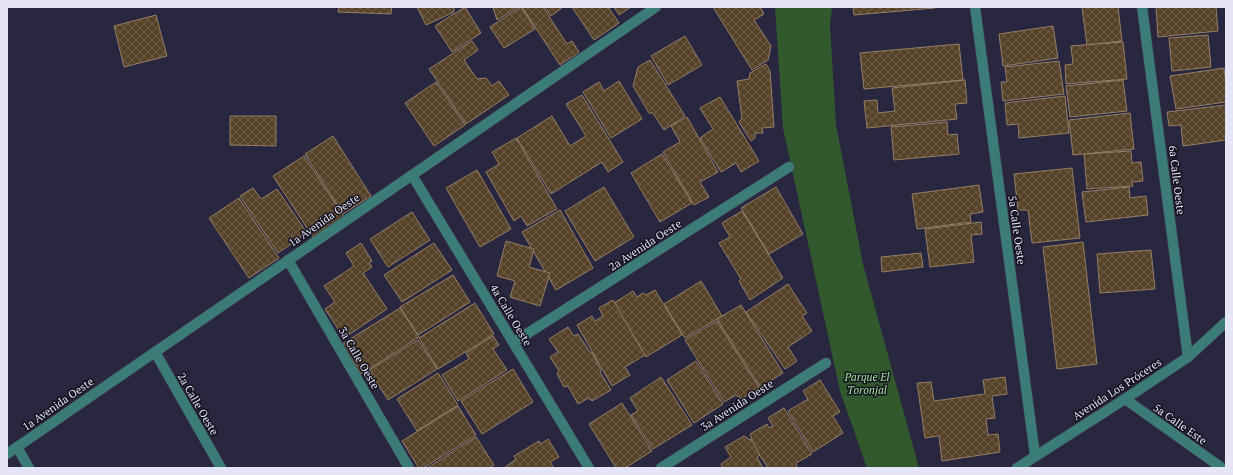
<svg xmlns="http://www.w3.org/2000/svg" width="1233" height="475" font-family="'PT Serif',serif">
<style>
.green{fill:#32592e}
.building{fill:url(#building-cross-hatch);stroke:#958065}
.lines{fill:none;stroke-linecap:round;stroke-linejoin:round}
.minor-casing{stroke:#43415a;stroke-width:11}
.minor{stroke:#3b7c78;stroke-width:10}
.labels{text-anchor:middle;stroke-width:3;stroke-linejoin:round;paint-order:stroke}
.street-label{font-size:11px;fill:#e6e5f7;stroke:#12111d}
.park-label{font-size:11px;font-style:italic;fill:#a6e69e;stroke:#12111d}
</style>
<defs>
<pattern id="building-cross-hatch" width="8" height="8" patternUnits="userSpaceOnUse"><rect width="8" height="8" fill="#554228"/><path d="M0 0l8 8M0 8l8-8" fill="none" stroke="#6d5d48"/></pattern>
</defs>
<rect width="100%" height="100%" fill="#292640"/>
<path class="green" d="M775,7h57l-2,18 6,100 27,139 56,204h-52l-27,-77 -57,-263z"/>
<g class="building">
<path d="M339,7h53l-1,7 -53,-2z"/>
<path d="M417,7h37v5l-28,13z"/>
<path d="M465,7l16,26 -29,19 -17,-26z"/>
<path d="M493,7h25l-21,13z"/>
<path d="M521,7l14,22 -31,19 -14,-21z"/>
<path d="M522,7h21l24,37 5,-3 7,11 -19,13z"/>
<path d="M545,7h18l-12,9z"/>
<path d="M572,7h36l11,16 -25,17z"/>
<path d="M614,7h17l-12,8z"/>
<path d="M713,7h47l4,7 -10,6 17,26 -3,14 -16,10z"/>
<path d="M853,7h82v1l-81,7z"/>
<path d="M1082,7h36l4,34 -35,4z"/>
<path d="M1156,7h60l2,24 -60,6z"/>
<path d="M156,15l11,41 -43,11 -10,-41z"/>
<path d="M1053,26l5,32 -55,8 -4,-32z"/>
<path d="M1208,35l3,32 -39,4 -3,-33z"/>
<path d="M685,36l17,29 -34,20 -17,-29z"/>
<path d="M472,41l6,9 -14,10 13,19 9,-1 6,8 7,-5 10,14 -43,29 -37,-55z"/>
<path d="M1123,42l4,37 -61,5 -1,-19 8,-1 -2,-18z"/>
<path d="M959,44l4,36 -99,9 -4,-36z"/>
<path d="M650,60l35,56 -21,14 -11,-17h-4l-16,-27 5,-19z"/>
<path d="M1059,61l5,33 -61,7 -2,-19h6l-2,-15z"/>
<path d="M766,64l4,7 4,56 -12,1 1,5h-8v5l-4,3 -12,-19 3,-4 -5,-37 12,-2 1,-6z"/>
<path d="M1224,68l2,15v19l-50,7 -6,-33z"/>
<path d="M965,80l2,23 -12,1 2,15 -90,9 -3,-27 13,-1 1,13 17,-2 -3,-23z"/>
<path d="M1123,80l4,31 -57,6 -4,-31z"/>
<path d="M619,81l23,38 -31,19 -28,-46 16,-10 5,9z"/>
<path d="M436,82l29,43 -31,21 -29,-43z"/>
<path d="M582,95l41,67 -15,10 -6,-10 -51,32 -34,-56 35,-22 18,30 16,-10 -20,-32z"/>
<path d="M1065,96l4,37 -50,5 -1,-14 -11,1 -2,-22z"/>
<path d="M720,97l39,64 -18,11 -5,-9 -15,9 -21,-34 13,-9 -13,-21z"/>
<path d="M1226,105v35l-43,6 -2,-21 -12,1 -2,-14z"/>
<path d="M1130,113l4,36 -61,6 -4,-35z"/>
<path d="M230,116h46v30l-46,-1z"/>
<path d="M687,117l31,55 -18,10 9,15 -15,8 -31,-53 17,-10 -9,-16z"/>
<path d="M947,122l1,13 9,-1 2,20 -65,6 -3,-33z"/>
<path d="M333,136l38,60 -28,18 -38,-60z"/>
<path d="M516,138l41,71 -30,17 -6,-10 -7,5 -28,-49 13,-8 -7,-12z"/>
<path d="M1131,151l1,12 9,-1 2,19 -11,1 1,4 -46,3 -3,-35z"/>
<path d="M662,154l30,49 -32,19 -29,-49z"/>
<path d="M304,156l40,61 -31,20 -40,-61z"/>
<path d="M1072,168l8,70 -48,5 -4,-33h-10l-4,-36z"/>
<path d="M477,170l34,59 -31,18 -34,-59z"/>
<path d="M979,185l4,27 -13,2 1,8 -54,7 -5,-35z"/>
<path d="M604,187l30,50 -39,24 -30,-50z"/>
<path d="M776,187l27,47 -34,20 -28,-46z"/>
<path d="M1129,187l1,11 16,-2 2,19 -62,7 -4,-30z"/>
<path d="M253,188l8,11 16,-10 30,44 -29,20 -38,-57z"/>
<path d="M239,198l40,60 -30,20 -40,-60z"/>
<path d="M560,210l33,58 -37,22 -34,-58z"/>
<path d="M742,211l41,67 -33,22 -11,-19 2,-2 -22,-36 11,-6 -8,-14z"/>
<path d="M412,212l18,28 -42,27 -18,-28z"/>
<path d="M981,222l1,12 -11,1 3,27 -44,5 -5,-38z"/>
<path d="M506,241l28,8 -5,18 21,6 -10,33 -30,-9 5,-16 -18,-5z"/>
<path d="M1083,242l14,122 -40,5 -14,-122z"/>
<path d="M361,243l11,18 -3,2 3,4 -9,6 24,36 -43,29 -19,-29 10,-7 -11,-16 30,-20 -8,-13z"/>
<path d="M434,243l18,27 -50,32 -18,-27z"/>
<path d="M1151,250l4,39 -55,4 -3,-39z"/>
<path d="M921,253l2,14 -41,5 -1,-15z"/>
<path d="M453,275l17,27 -52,33 -18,-28z"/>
<path d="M701,281l21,35 -37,22 -21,-34z"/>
<path d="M788,284l19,29 -5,3 10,15 -24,16 9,14 -12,8 -39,-57z"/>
<path d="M655,290l27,45 -36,22 -32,-54 19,-12 4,6 6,-4 3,2z"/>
<path d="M613,300l32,55 -20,12 5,8 -18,11 -35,-61 15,-9 3,5 8,-5 -4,-8z"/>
<path d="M475,303l19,31 -56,35 -19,-31z"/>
<path d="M741,305l42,68 -23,14 -43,-68z"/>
<path d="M400,308l19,29 -58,37 -19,-30z"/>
<path d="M717,321l42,67 -18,11 -5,-4 -12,7 -39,-62z"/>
<path d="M568,327l6,9 4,-2 12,18 2,1 9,17 -1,2 11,18 -19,11 -3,-3 -11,6 -10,-18 -4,1 -7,-13 2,-3 -9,-14 8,-5 -9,-13z"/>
<path d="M493,336l6,9 -6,4 14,21 -49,31 -16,-26 27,-16 -3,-6z"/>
<path d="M418,340l19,29 -49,31 -19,-30z"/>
<path d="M696,361l27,43 -29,19 -27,-43z"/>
<path d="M513,369l20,33 -51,32 -21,-33z"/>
<path d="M438,373l20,32 -41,26 -20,-32z"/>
<path d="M661,377l31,48 -39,24 -22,-34 7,-4 -8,-13z"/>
<path d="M1005,377l2,17 -15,2 3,22 -9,1 2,16 10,-1 2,18 -58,9 -3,-25 -14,2 -8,-55 14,-1 3,19 51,-7 -2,-14z"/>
<path d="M820,380l20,32 -7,4 10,17 -30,19 -25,-41 20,-12 -5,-8z"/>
<path d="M622,403l30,48 -27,17h-9l-27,-44z"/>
<path d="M458,406l18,29 -53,33h-4l-17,-27z"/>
<path d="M784,408l28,46 -16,9 1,4 -1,1h-28l-18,-28 2,-1 -2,-5 17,-10 2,4 4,-2 -5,-8z"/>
<path d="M744,436l8,5 8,14 -3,2 6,11h-40l-2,-4 10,-7 -6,-10z"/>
<path d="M476,437l18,28 -4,3h-63z"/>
<path d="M548,439l11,18 -9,5 4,6h-50l12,-9 -2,-3 25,-15 2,3z"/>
</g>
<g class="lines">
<defs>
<g id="minor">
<path d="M975,7l60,448"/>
<path d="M1142,7l46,350"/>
<path d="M412,175l177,293"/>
<path d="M288,260l121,208"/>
<path d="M514,342l275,-175"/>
<path d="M155,352l66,116"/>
<path d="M1125,399l97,69"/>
<path d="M17,447l12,21"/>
<path d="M7,454l649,-447"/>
<path d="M661,468l165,-105"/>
<path d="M1017,468l108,-69 63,-42 38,-35"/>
</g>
</defs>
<use href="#minor" class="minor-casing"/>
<use href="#minor" class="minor"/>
</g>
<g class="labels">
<g class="street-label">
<text transform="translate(1177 180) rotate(83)" y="4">6a Calle Oeste</text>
<text transform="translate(324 220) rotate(-35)" y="4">1a Avenida Oeste</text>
<text transform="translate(1017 230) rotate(82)" y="4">5a Calle Oeste</text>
<text transform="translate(645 245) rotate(-33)" y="4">2a Avenida Oeste</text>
<text transform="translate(511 315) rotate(59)" y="4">4a Calle Oeste</text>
<text transform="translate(359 358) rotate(60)" y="4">3a Calle Oeste</text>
<text transform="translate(1117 389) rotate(-33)" y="4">Avenida Los Próceres</text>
<text transform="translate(58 404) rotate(-35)" y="4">1a Avenida Oeste</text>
<text transform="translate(198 404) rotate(60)" y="4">2a Calle Oeste</text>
<text transform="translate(737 405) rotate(-33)" y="4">3a Avenida Oeste</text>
<text transform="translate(1180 424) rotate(35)" y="4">5a Calle Este</text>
</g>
<g class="park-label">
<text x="867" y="381">Parque El<tspan x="867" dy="13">Toronjal</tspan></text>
</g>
</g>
<rect width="1233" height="475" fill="none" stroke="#e6e5f7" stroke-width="16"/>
</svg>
